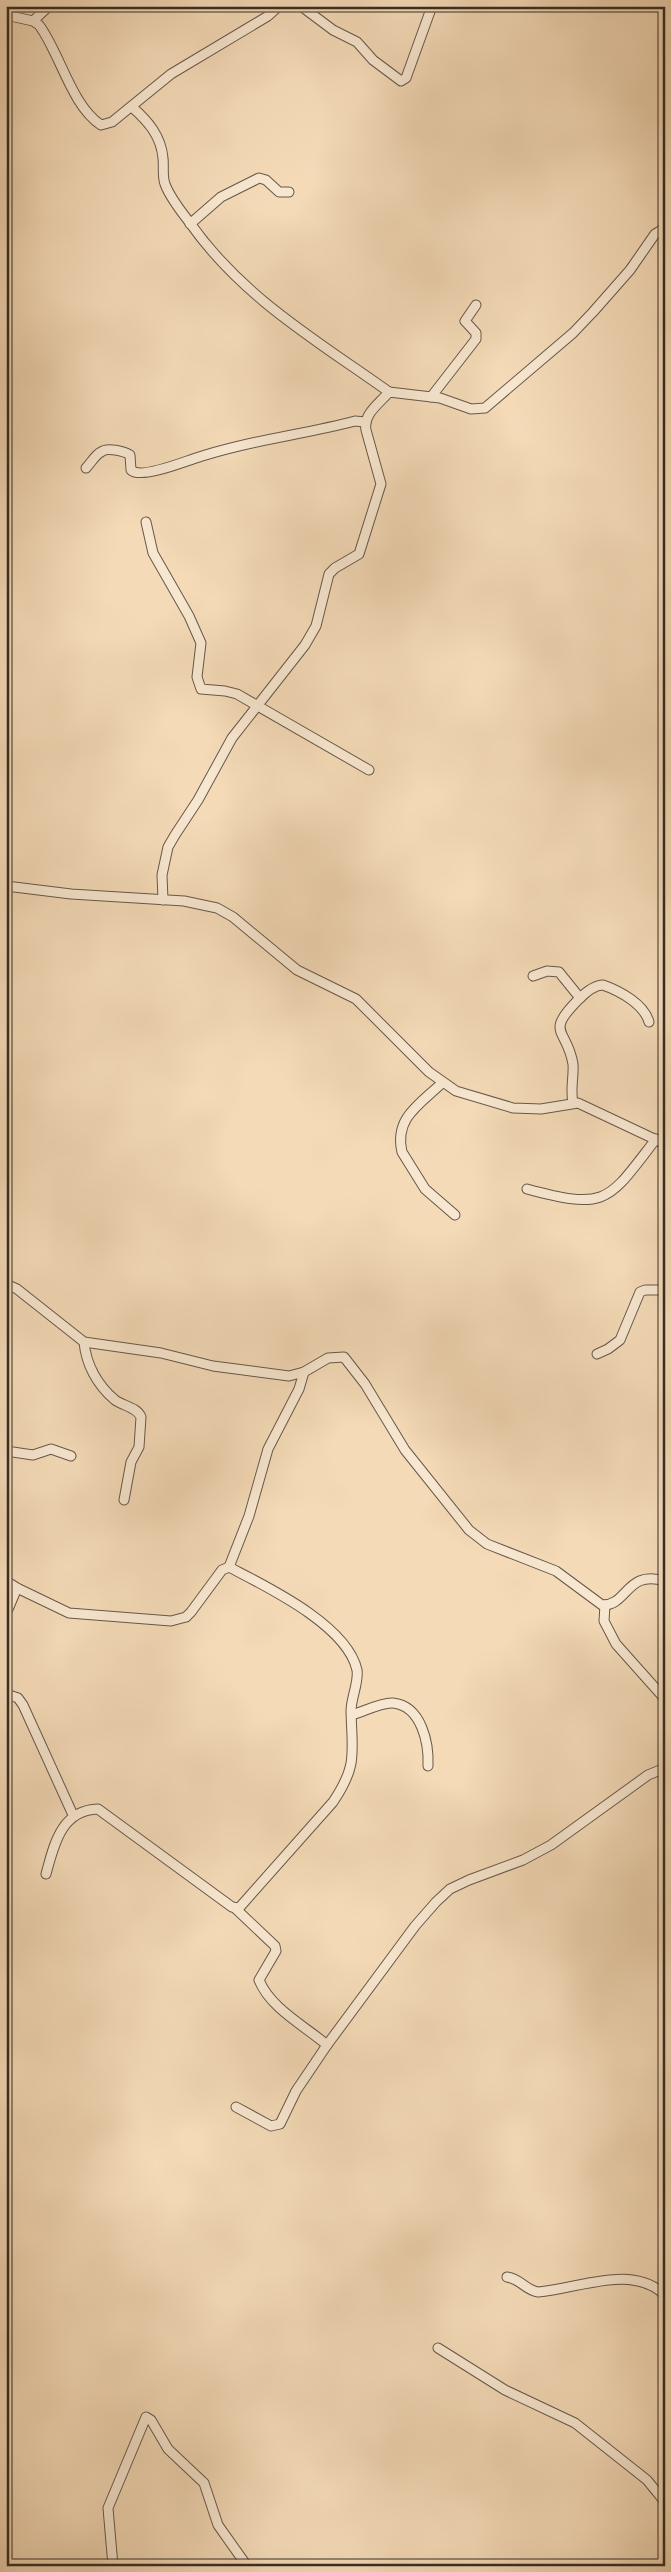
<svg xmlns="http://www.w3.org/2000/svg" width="671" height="2572" font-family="'Gentium Book Plus',serif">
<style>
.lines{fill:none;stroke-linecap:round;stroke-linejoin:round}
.street-casing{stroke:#66584a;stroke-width:11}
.street{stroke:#f8e7d0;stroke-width:9}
</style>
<rect width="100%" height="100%" fill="#f4dab7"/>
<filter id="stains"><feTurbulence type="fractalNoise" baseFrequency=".004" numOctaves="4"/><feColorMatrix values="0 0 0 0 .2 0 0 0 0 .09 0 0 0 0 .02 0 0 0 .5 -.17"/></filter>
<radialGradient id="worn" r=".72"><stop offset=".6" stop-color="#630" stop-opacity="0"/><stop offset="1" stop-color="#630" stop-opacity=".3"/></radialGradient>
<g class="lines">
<defs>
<g id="street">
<path d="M301,6l32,24 24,12 16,18 28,21 5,-3 26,-72"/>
<path d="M6,15l27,6 6,4c21,28 32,80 62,100l11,-3 59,-48 97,-58 11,-10"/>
<path d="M33,21l16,-15"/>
<path d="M132,107c16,14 29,29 31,51 1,8 -1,18 2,26 5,14 16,27 25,39 52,74 126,117 199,169"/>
<path d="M190,224l31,-27 38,-19 7,2 13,12h10"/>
<path d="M431,397l45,-58v-6l-11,-12 11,-16"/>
<path d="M86,468c5,-5 9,-13 15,-16 6,-5 23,-1 29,3l1,15c9,9 50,-7 62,-11 52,-18 109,-24 162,-38l10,1"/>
<path d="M146,522l7,31 36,63 12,27 -4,34 4,12 24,2 12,3 132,76"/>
<path d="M6,886l65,8 113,7 33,7 16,9 64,53 59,29 73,73 27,19 57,17 28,1 37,-6 87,41"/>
<path d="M163,900l-1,-25 6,-28 7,-12 23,-35 34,-62 73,-93 11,-19 13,-52 6,-6 24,-14 22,-70 -15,-54c-3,-16 13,-26 23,-38l51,6 31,11 14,-1 88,-75 20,-21 37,-42 25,-36 10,-6"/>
<path d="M533,976l14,-5 12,1 21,26"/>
<path d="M442,1083c-22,21 -48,35 -40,69l23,37 30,26"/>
<path d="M573,1103c-3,-14 1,-26 0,-39 -6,-36 -29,-30 6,-65 6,-6 15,-14 24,-14 17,6 41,19 46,37"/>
<path d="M527,1189c81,22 81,12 129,-50"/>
<path d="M6,1284l11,5 67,53 77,11 52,13 76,10 15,-4 24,-14 16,-1 21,27 40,66 64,80 18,14 69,27 46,34c26,1 24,-36 63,-24"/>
<path d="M84,1342c2,22 13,43 31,58 8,6 22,7 26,17l-2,30 -8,15 -7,38"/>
<path d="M597,1354l11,-5 12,-9 20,-48 5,-2h20"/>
<path d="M6,1451l27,4 18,-6 20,7"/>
<path d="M229,1567l20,-51 19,-67 31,-60 5,-17"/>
<path d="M6,1581l11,7 52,25 102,8 15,-4 5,-5 31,-42 7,-3c38,20 118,58 128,103 2,12 -6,28 -6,41 1,42 7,54 -18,91l-94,106 -7,-1 -134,-98c-37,1 -44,36 -52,65"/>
<path d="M605,1605l-1,16 12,23 49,55"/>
<path d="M6,1614l11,-26"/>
<path d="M6,1694l12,4 5,7 50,110"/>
<path d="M352,1715c11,-3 29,-13 41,-12 29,3 36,41 35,63"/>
<path d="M236,1909l39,37 1,5 -17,29c11,28 46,46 68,65"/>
<path d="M236,2107l35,19 9,-2 16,-33 31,-46 88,-119 21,-24 14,-13 19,-9 54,-20 28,-15 97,-70 17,-7"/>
<path d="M507,2277c14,2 18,13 31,15 41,-3 93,-29 127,3"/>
<path d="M438,2348l67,42 70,33 72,57 18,22"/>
<path d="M113,2566l-5,-58 38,-91 5,3 17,29 36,34 14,42 29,41"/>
</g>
</defs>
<use href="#street" class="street-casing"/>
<use href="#street" class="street"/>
</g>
<rect width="671" height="2572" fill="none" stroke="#f4dab7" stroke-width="25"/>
<rect x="8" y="8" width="656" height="2557" fill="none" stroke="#372c25" stroke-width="2.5"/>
<rect x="12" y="12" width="646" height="2547" fill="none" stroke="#372c25"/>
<rect width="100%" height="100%" filter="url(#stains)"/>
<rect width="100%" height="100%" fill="url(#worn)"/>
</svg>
